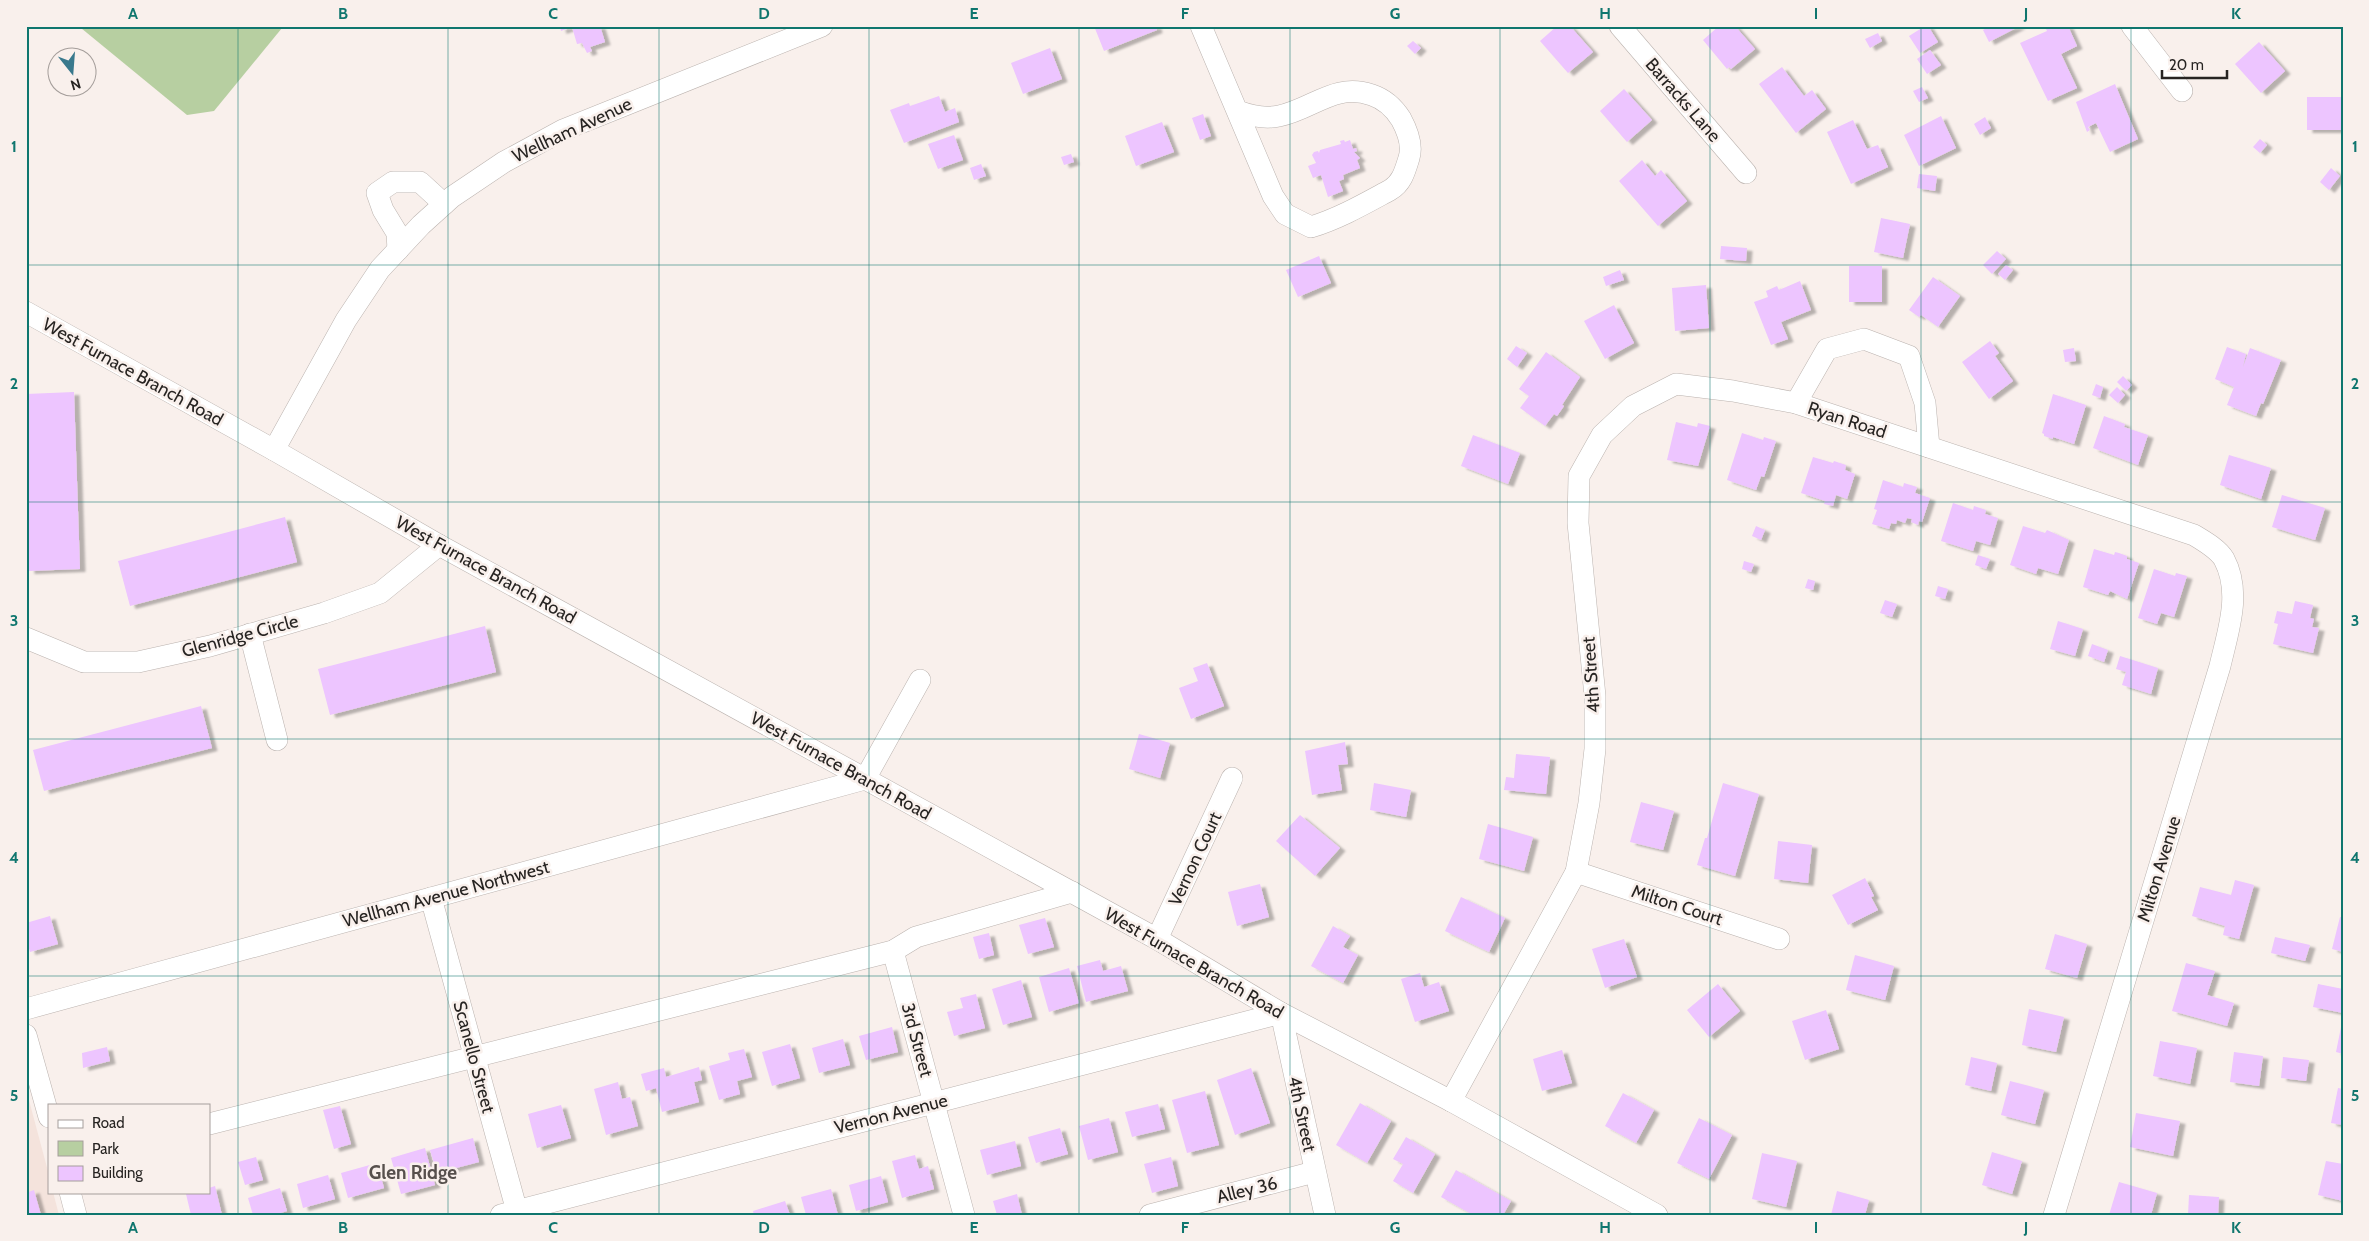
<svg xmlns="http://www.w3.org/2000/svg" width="2369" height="1241" font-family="Cabin,sans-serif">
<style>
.built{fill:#f4e3dc}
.green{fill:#b7cfa1}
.building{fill:#edc5ff;filter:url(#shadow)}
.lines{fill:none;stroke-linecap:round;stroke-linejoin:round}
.minor-casing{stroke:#bbb3af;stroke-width:22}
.minor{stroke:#fff;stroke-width:21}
.grid{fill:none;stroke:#0f766e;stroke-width:1;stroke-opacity:0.55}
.labels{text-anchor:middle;stroke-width:5;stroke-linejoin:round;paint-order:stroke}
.street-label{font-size:18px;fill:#272422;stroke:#f9f0ec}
.neighbourhood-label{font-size:19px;font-weight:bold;fill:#57504d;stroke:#f9f0ec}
.neatline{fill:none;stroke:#0f766e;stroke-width:2}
.grid-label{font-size:16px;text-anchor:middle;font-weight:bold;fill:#0f766e}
</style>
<defs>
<filter id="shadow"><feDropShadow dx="5.5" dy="3" stdDeviation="1" flood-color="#0004"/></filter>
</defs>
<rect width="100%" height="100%" fill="#f9f0ec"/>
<path class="built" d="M26,1089l23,86v17h4l6,23h-33z"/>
<path class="green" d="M82,26h198l2,2 -68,83 -27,4 -106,-87z"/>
<g class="building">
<path d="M560,26h40l5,16 -15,5 2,4 -5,2 -5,-10 -5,1 -5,-17 -11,4z"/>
<path d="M1094,26h62l1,4 -53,21z"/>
<path d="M1557,26h13l23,26 -25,21 -28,-32z"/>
<path d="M1719,26h16l20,23 -24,20 -2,-2 -2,2 -24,-29z"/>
<path d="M1925,26h3l10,16 -18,11 -11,-17z"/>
<path d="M1990,26h30l-31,16 -6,-12z"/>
<path d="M2051,26h17l9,20 -16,8 16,34 -29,13 -28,-58 27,-12 -1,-2z"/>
<path d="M1878,33l4,8 -12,7 -5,-9z"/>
<path d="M1413,41l8,7 -6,6 -8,-8z"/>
<path d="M2259,42l26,29 -24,22 -26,-29z"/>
<path d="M1050,48l12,31 -39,15 -12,-31z"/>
<path d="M1930,50l11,15 -14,9 -10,-15z"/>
<path d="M1782,67l22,29 8,-6 14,19 -30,24 -37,-49z"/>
<path d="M2115,84l23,55 -28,13 -14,-29 -8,4 2,3 -3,2 -11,-30z"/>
<path d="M1922,87l6,11 -9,4 -6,-11z"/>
<path d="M1624,89l28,31 -25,22 -27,-31z"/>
<path d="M939,96l6,16 10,-4 4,14 -55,21 -14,-33 19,-7 1,3z"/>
<rect x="2307" y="97" width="36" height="33"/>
<path d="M1203,114l8,22 -11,4 -8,-22z"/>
<path d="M1941,116l15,32 -37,18 -15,-31z"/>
<path d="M1985,117l6,11 -11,7 -6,-11z"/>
<path d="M1853,120l14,29 11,-4 10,22 -37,17 -24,-52z"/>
<path d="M1162,122l12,30 -38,14 -11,-30z"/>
<path d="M954,135l9,25 -25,9 -10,-25z"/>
<path d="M2260,139l7,6 -7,8 -7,-6z"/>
<path d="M1344,140l1,2 5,-2 3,9 3,-1 1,3 -3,1 6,6 -3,2 3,8 -17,7 1,4 -5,2 4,10 -15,6 -7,-22 -8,3 -5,-12 8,-3 -4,-8 2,-3 4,-1 1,2 1,-3 21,-6 -1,-3z"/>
<path d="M1071,154l3,8 -10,3 -3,-8z"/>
<path d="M1642,160l13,16 6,-6 26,31 -29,25 -39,-45z"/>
<path d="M981,164l5,12 -12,4 -4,-12z"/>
<path d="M2331,168l9,8 -11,14 -9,-8z"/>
<path d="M1919,174l18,2 -2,15 -18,-3z"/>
<path d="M1881,218l29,6 -7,34 -29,-6z"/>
<path d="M1721,246l26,2 -1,13 -26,-2z"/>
<path d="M1997,251l9,8 -14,15 -9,-9z"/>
<path d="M1319,256l12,27 -33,14 -12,-27z"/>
<path d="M2006,265l7,5 -8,10 -7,-6z"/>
<rect x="1849" y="266" width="33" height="36"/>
<path d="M1620,270l4,10 -18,6 -3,-9z"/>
<path d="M1933,277l27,19 -22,31 -17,-12 -2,2 -10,-7z"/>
<path d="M1800,281l11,29 -30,12 7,17 -17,6 -17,-43 14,-5 -2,-6 11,-5 2,4z"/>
<path d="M1706,285l3,43 -34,3 -3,-43z"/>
<path d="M1614,305l20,38 -29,16 -21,-38z"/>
<path d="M1990,341l9,12 -4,3 18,25 -24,18 -27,-37z"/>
<path d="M1516,346l11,7 -10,14 -10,-8z"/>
<path d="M2227,347l19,7 -3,13 7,-19 31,12 -18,44 -2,-1 -5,13 -29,-11 7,-18 -19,-8z"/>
<path d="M2074,348l2,13 -11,1 -2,-12z"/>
<path d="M1546,352l34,25 -18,28 2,1 -7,10 -3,-2 -9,12 -25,-18 9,-12 -10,-7z"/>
<path d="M2123,376l9,9 -6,6 -9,-9z"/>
<path d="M2096,384l7,3 -3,11 -8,-3z"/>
<path d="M2117,387l8,8 -7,8 -9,-8z"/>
<path d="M74,392l6,177 -51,2 -3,-177z"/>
<path d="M2053,394l33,11 -12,39 -21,-7v2l-9,-3v-2l-2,-1z"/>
<path d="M2104,416l21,8 -1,3 24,8 -10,30 -45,-17z"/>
<path d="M1676,422l21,5 1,-4 12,3 -12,40 -31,-6z"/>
<path d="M1742,433l21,7 1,-3 12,4 -12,36 -3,-1 -5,14 -29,-10z"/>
<path d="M1473,435l47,18 -12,31 -47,-18z"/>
<path d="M2229,455l42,13 -10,31 -41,-14z"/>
<path d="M1813,457l20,6 1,-2 12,4 -1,5 10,4 -8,25 -11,-4 -3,11 -9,-2 1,-3 -24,-8z"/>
<path d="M1883,480l20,7 1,-4 13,4 -2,6 15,5 -8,24 -3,-1 -1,4 -7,-3 1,-3 -5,-1 -2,5 -8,-3 -1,4 -5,-1 -2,6 -17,-5 5,-14 -3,-1z"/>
<path d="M2282,495l43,13 -10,32 -43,-13z"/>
<path d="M1953,503l20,7 1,-4 12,4 -1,4 13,4 -8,27 -14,-4 -3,10 -32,-10z"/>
<path d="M285,517l12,45 -167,44 -12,-45z"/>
<path d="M1756,526l9,4 -4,10 -9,-4z"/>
<path d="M2023,526l22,7 2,-3 22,10 -11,34 -20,-6 -2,6 -26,-9z"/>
<path d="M2094,549l20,6 1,-3 4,1 8,3v3l12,4 -12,36 -17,-8 -2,4 -25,-8z"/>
<path d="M1978,555l12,4 -4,10 -11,-4z"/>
<path d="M1744,561l10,3 -3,8 -9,-3z"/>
<path d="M2154,569l21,7 1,-3 11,3 -13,41 -13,-4 -4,11 -19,-6z"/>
<path d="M1808,579l7,2 -2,9 -8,-2z"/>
<path d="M1938,586l10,3 -3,10 -10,-3z"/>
<path d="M1885,600l12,4 -5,13 -12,-4z"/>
<path d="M2295,601l18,4 -3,13 4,1 -2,8 7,1 -6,25 -40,-9 5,-20 -4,-1 3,-12 15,3z"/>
<path d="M2058,621l25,8 -8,27 -25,-7z"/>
<path d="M485,626l11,46 -166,43 -12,-46z"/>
<path d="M2092,644l16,6 -4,12 -16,-6z"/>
<path d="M2120,656l38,12 -7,26 -29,-9 4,-13 -10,-3z"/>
<path d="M1207,663l17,43 -33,13 -12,-31 19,-7 -5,-13z"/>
<path d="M201,706l11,42 -168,43 -11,-41z"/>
<path d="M1139,734l31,9 -10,35 -31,-9z"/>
<path d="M1345,742l3,22 -10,1 4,25 -30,5 -7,-44z"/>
<path d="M1516,754l34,3 -4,37 -42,-4 2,-13 8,1z"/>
<path d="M1374,783l37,7 -5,27 -36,-7z"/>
<path d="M1723,783l36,11 -24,82 -38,-11 8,-27h2z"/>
<path d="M1641,802l33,9 -11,39 -33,-8z"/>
<path d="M1300,815l40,33 -25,28 -39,-35z"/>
<path d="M1488,824l45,13 -9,34 -45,-12z"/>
<path d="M1778,841l34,4 -4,38 -34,-4z"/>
<path d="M1865,878l9,18 -3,1 7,13 -30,15 -16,-30z"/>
<path d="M2235,880l19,5 -15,54 -16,-4 2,-9 -33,-10 8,-29 31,8z"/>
<path d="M1260,884l9,33 -32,9 -9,-34z"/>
<path d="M1461,897l44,21 -16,34 -44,-21z"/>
<path d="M50,916l8,28 -28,8 -4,-14v-15z"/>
<path d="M2340,917h3v35l-11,-3z"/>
<path d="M1045,918l9,29 -26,7 -9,-29z"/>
<path d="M1333,926l17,10 -7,11 15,8 -15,28 -32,-17z"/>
<path d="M989,933l5,22 -15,4 -6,-22z"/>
<path d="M2055,934l32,10 -10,34 -32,-9z"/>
<path d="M2275,937l35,8 -5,16 -34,-8z"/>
<path d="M1624,939l13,38 -32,11 -13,-39z"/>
<path d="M1855,955l39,11 -9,34 -39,-10z"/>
<path d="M1100,960l3,11 18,-5 7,25 -42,11 -9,-36z"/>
<path d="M2186,963l29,8 -8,24 27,8 -7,23 -55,-15z"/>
<path d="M1069,968l10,35 -30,9 -10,-35z"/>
<path d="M1420,973l4,14 15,-5 10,29 -34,11 -14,-43z"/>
<path d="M1021,980l11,37 -29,8 -11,-36z"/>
<path d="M1718,984l22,27 -31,26 -22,-27z"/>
<path d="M2318,984l25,5v24l-30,-6z"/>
<path d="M976,994l9,34 -31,8 -7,-24 16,-4 -3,-10z"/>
<path d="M2029,1009l35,8 -8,35 -34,-7z"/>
<path d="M1826,1010l13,39 -34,11 -13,-39z"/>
<path d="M2342,1022h1v32l-7,-2z"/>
<path d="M892,1027l6,25 -32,8 -7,-24z"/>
<path d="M843,1039l7,26 -31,8 -7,-25z"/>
<path d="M2160,1041l37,7 -7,36 -37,-8z"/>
<path d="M790,1044l10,34 -28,8 -10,-34z"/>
<path d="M107,1047l3,14 -27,7 -1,-15z"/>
<path d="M744,1049l8,28 -15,4 3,13 -21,6 -10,-34 21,-6 -2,-7z"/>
<path d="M1562,1050l10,33 -30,8 -9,-32z"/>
<path d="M2234,1052l29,4 -4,30 -29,-4z"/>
<path d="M1971,1057l26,6 -6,28 -26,-6z"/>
<path d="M2283,1057l26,3 -3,21 -25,-3z"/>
<path d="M699,1067l3,13 -8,2 5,20 -37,10 -6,-24 -10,3 -5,-17 23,-6 2,9z"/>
<path d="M1251,1068l19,55 -35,12 -18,-55z"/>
<path d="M2010,1081l34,9 -9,34 -34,-9z"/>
<path d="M618,1082l4,17 8,-2 8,29 -32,9 -12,-46z"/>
<path d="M2338,1088l5,1v36l-12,-2z"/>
<path d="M1205,1091l14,54 -32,8 -15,-53z"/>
<path d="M1623,1093l31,17 -18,33 -31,-17z"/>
<path d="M1360,1103l31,18 -24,42 -31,-18z"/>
<path d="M1158,1104l7,25 -33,8 -7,-25z"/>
<path d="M561,1105l10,33 -34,10 -9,-34z"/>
<path d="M340,1106l11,38 -17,5 -11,-39z"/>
<path d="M2136,1113l44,8 -7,35 -43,-9z"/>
<path d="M1109,1118l9,34 -30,8 -9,-34z"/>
<path d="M1699,1118l33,17 -23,44 -32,-16z"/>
<path d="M1060,1128l8,26 -32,9 -8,-26z"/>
<path d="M1406,1137l29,17 -22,39 -20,-12 10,-17 -10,-5z"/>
<path d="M473,1138l6,24 -42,11 -7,-23z"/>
<path d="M1015,1141l6,25 -34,9 -7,-25z"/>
<path d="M425,1148l10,37 -34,9 -10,-36z"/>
<path d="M1992,1152l30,9 -10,33 -30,-9z"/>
<path d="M1762,1153l35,8 -11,46 -34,-8z"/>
<path d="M915,1155l4,14 9,-3 6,23 -32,9 -10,-37z"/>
<path d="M256,1157l7,23 -18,5 -7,-23z"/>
<path d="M1171,1157l7,29 -26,7 -8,-29z"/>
<path d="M2326,1161l17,3v37l-25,-6z"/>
<path d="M377,1163l7,25 -36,10 -7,-25z"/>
<path d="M1456,1170l55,31 -8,14h-30l-32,-18z"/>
<path d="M328,1175l7,24 -32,9 -6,-24z"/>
<path d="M881,1176l7,26 -32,9 -7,-26z"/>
<path d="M2119,1182l38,11 -6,22h-42z"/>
<path d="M215,1186l7,29h-31l-5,-21 23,-2v-4z"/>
<path d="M280,1188l7,23 -13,4h-21l-5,-17z"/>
<path d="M831,1189l7,26h-32l-5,-18z"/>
<path d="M34,1190l7,25h-15v-22z"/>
<path d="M1837,1191l32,9 -4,15h-34z"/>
<path d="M1017,1194l5,21h-25l-4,-14z"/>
<path d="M2189,1195l30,2 -1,18h-30z"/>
<path d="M785,1201l5,14h-36l-1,-4z"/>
</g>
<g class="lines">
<defs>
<g id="minor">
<path d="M1201,26l72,170 12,18 26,13c29,-9 53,-23 79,-37 12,-7 15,-19 19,-32 4,-13 -2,-28 -8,-39 -7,-11 -17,-20 -29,-24 -37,-13 -59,14 -93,21 -14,3 -28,0 -41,-5"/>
<path d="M1620,26l126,147"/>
<path d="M2132,26l50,65"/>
<path d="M398,250l-1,-17 -14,-23 -6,-17 16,-11h27l24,22"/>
<path d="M26,312l248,138 165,95 718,394 124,74 170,88 206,114"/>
<path d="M1796,403l31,-54 37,-10 45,17 16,47 4,44"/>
<path d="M274,450l72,-130 34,-51 41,-44 31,-28 52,-35 59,-32 259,-104"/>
<path d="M250,634l27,106"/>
<path d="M26,638l58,24h54l72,-16 114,-33 56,-20 59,-48"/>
<path d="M1576,872l203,67"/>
<path d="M431,898l87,317"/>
<path d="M1157,939l75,-161"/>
<path d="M893,951l71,264"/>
<path d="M26,1009l839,-230 55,-99"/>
<path d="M26,1035l23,82"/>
<path d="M1451,1101l125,-229 13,-69 6,-54v-53l-17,-173 1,-47 23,-41 31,-29 43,-22 57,7 63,12 398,132c10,6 24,14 30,24 18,34 4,72 -4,107l-166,549"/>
<path d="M209,1124l684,-173 23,-14 156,-45"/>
<path d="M70,1192l6,23"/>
<path d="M501,1215l780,-202 44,202"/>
<path d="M1150,1215l164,-43"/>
</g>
</defs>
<use href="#minor" class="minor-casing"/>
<use href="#minor" class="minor"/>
</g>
<path class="grid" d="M238,26v1189M448,26v1189M659,26v1189M869,26v1189M1079,26v1189M1290,26v1189M1500,26v1189M1710,26v1189M1921,26v1189M2131,26v1189M26,265h2317M26,502h2317M26,739h2317M26,976h2317"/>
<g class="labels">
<g class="street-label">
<text transform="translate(1683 100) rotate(49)" y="6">Barracks Lane</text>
<text transform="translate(572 130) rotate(-25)" y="6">Wellham Avenue</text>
<text transform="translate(133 372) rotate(29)" y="6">West Furnace Branch Road</text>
<text transform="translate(1847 420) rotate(18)" y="6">Ryan Road</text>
<text transform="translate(486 570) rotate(29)" y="6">West Furnace Branch Road</text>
<text transform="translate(240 636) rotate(-15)" y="6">Glenridge Circle</text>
<text transform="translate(1591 675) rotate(-94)" y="6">4th Street</text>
<text transform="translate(841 766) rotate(29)" y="6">West Furnace Branch Road</text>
<text transform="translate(1195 859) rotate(-65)" y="6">Vernon Court</text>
<text transform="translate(2159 869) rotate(-73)" y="6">Milton Avenue</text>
<text transform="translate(446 894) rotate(-15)" y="6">Wellham Avenue Northwest</text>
<text transform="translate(1677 905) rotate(18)" y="6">Milton Court</text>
<text transform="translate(1194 963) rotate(30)" y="6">West Furnace Branch Road</text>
<text transform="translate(917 1040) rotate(75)" y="6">3rd Street</text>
<text transform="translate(474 1057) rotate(75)" y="6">Scanello Street</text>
<text transform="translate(891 1114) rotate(-14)" y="6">Vernon Avenue</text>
<text transform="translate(1302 1114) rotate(78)" y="6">4th Street</text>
<text transform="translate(1247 1190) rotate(-14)" y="6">Alley 36</text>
</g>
<g class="neighbourhood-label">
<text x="413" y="1179">Glen Ridge</text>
</g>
</g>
<rect width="2369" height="1241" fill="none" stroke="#f9f0ec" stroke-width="55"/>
<rect x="48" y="1104" width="162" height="90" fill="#f9f0ec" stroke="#a59e9b"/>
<rect x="58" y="1120" width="25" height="8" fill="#ffffff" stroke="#a59e9b"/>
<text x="92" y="1128" font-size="15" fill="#272422">Road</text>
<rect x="58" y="1141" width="25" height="15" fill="#b7cfa1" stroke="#a59e9b"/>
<text x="92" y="1154" font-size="15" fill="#272422">Park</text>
<rect x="58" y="1166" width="25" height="15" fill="#edc5ff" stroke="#a59e9b"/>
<text x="92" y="1178" font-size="15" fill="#272422">Building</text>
<g transform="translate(72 72) rotate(163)"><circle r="24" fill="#f9f0ec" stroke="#a59e9b"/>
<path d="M0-4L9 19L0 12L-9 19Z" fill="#39798d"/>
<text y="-8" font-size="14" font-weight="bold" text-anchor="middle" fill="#272422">N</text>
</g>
<path d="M2162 70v8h65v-8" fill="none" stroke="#272422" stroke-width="2.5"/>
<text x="2169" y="70" font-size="15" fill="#272422" stroke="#f9f0ec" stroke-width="4" paint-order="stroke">20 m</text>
<rect x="28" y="28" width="2314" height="1186" class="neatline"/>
<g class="grid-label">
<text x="133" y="19">A</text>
<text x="343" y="19">B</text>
<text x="553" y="19">C</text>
<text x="764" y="19">D</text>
<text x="974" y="19">E</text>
<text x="1185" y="19">F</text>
<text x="1395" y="19">G</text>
<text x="1605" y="19">H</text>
<text x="1816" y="19">I</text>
<text x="2026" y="19">J</text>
<text x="2236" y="19">K</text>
<text x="14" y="152">1</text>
<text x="2355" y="152">1</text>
<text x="14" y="389">2</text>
<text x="2355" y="389">2</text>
<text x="14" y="626">3</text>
<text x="2355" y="626">3</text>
<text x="14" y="863">4</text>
<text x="2355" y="863">4</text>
<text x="14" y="1101">5</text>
<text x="2355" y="1101">5</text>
<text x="133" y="1233">A</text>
<text x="343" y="1233">B</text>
<text x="553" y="1233">C</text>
<text x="764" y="1233">D</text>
<text x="974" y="1233">E</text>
<text x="1185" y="1233">F</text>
<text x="1395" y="1233">G</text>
<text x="1605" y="1233">H</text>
<text x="1816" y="1233">I</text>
<text x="2026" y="1233">J</text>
<text x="2236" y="1233">K</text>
</g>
</svg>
